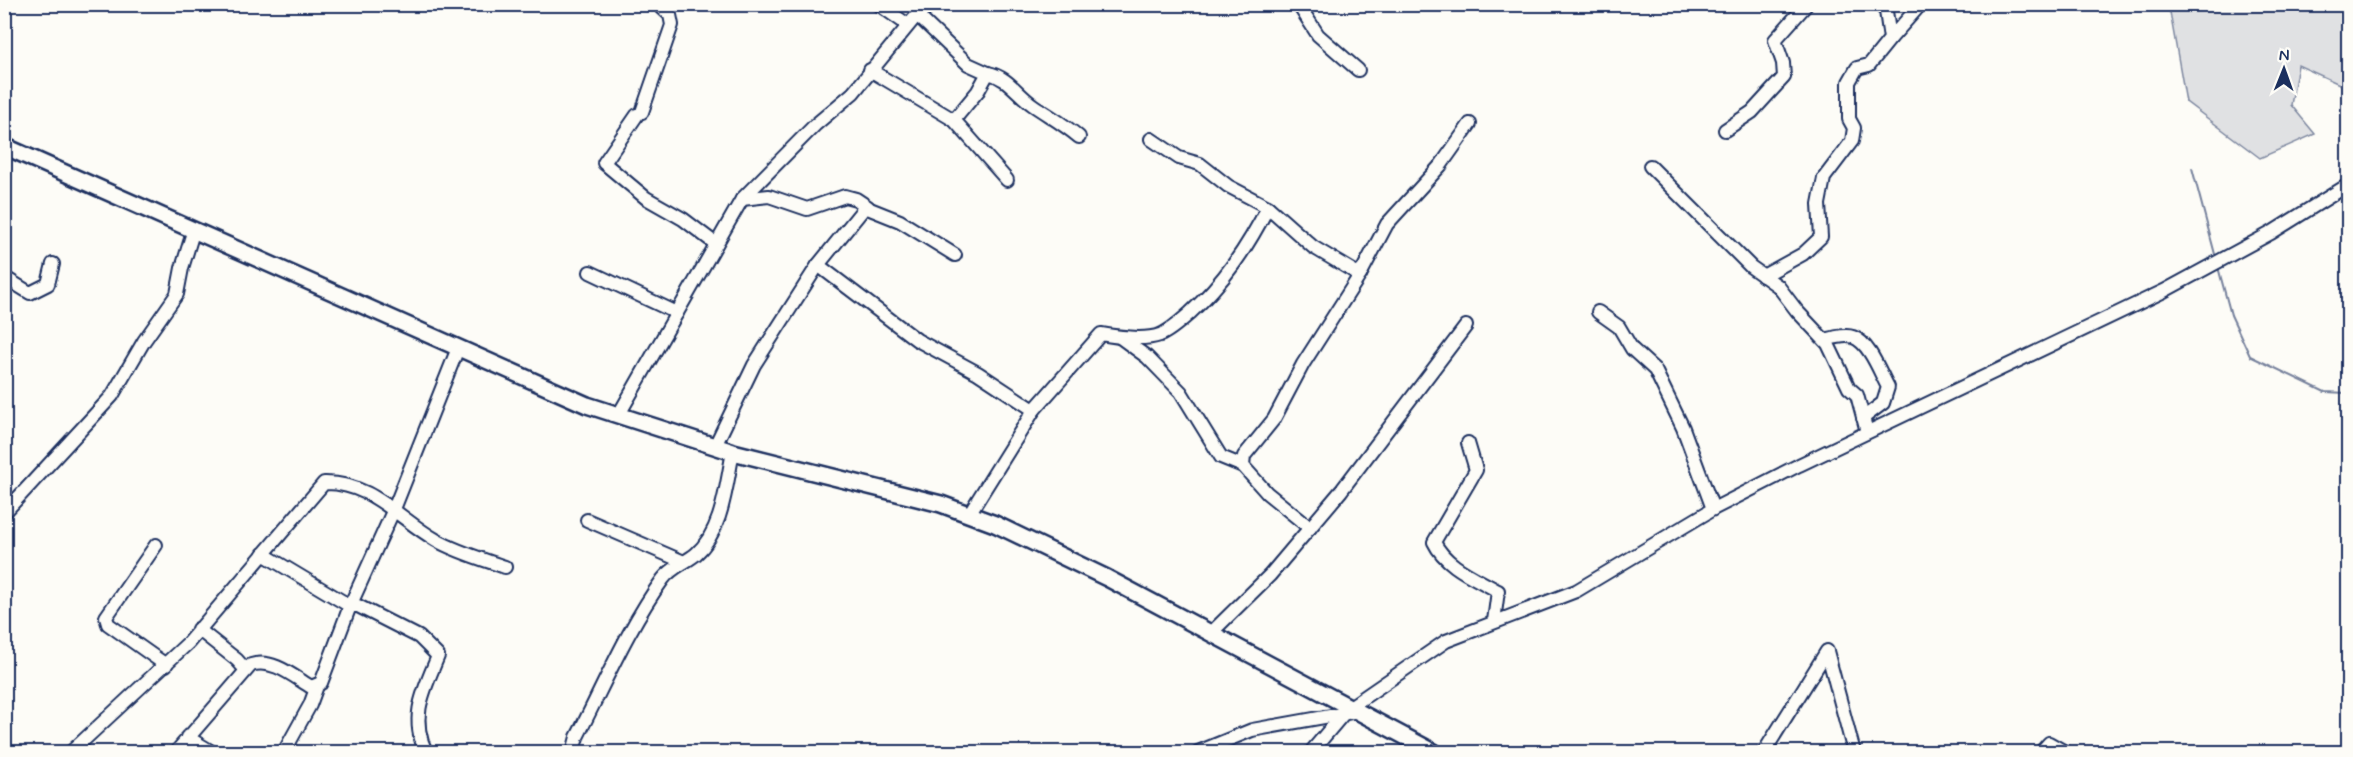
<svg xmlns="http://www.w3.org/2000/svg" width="2353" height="757" font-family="Mynerve,sans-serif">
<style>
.green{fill:#e0e1e3;stroke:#7e88a0;stroke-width:1.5}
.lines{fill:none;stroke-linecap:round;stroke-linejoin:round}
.stream{stroke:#76819c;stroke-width:2}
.minor-casing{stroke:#1b2f5e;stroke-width:16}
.major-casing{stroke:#1b2f5e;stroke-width:20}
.minor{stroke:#fdfcf7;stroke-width:12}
.major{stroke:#fdfcf7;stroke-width:15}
</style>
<rect width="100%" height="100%" fill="#fdfcf7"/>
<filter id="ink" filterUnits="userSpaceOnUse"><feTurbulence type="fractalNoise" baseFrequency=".0167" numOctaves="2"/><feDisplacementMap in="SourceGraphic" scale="12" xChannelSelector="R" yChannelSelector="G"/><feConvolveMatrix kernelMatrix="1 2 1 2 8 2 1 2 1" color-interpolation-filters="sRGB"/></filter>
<g filter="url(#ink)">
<path class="green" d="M2143,5h205v83l-50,-23 -7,40 24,29 -55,24 -74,-56 -16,-90z"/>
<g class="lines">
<g class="stream">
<path d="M2192,168l24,90"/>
<path d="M2218,267l13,48 19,41 75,36 23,1"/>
</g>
<defs>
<g id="minor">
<path d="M878,4l30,21"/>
<path d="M1298,4l20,31 40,35"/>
<path d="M917,15l51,49 20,9 -10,18 -24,29"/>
<path d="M1890,39l31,-35"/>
<path d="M870,70l84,50 53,60"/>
<path d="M988,73c20,4 29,21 45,32 16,11 31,19 46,32"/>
<path d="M642,112l30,-87 -2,-10 -12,-11"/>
<path d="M637,115l-33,48 42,35 37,21 33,25"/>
<path d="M1725,130l27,-18 32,-35 -1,-14 -8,-23 32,-36"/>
<path d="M1151,139l28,19 21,6 28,22 40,21 45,40 47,28"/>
<path d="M1650,166l101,101 27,19 19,25 31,33 21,44 8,7 10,37"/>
<path d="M742,199l27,-3 38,13 38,-13 11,3 12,8"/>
<path d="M818,265l99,75 61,33 56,37"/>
<path d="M590,272l87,41"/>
<path d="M1763,276l40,-22 18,-17 -2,-33 5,-26 28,-37 2,-13 -5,-9v-37l8,-14 12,-3 21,-26 -4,-28 -7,-7"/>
<path d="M4,277l26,16 18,-9 5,-20"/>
<path d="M1598,312l21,15 13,22 23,21 28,58 30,81"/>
<path d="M1121,338l26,19 34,35 40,65 22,9"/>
<path d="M1825,340c8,-2 20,-6 28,-3 17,6 27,36 35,50l-5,16 -20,15"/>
<path d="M618,416l124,-217 73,-74 38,-32 64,-78 15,-11"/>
<path d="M1468,443l8,27 -42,72c12,25 42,36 64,49l-4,30"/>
<path d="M715,446l39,-81 64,-100 47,-58 35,14 55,34"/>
<path d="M4,513l108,-117 32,-55 33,-47 5,-26 12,-39"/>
<path d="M969,514l65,-104 67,-76c17,3 42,7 59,1 10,-4 21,-14 30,-22 34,-31 57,-65 78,-106"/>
<path d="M587,520l97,42"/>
<path d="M1310,528l-43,-35 -24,-27 1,-10 30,-37 29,-55 57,-89 27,-51 54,-59 29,-41"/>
<path d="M156,545l-50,72 2,7 58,41"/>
<path d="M263,554l87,52h8l61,31 19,19c-14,34 -29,61 -12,96"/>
<path d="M198,629l39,31 8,9"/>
<path d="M1210,634l60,-59 71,-84 125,-165"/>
<path d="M1350,707l96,-66 130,-50 137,-82 86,-44 365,-174 107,-58 77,-48"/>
<path d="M187,737l25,15"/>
<path d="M71,752l117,-109 136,-160c47,-1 74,35 112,57 21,12 46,19 69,27"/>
<path d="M176,752l75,-87c21,-7 42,11 60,22l10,-4 29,-77 44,-97 64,-161"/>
<path d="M284,752l26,-47 7,-19"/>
<path d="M573,752l4,-15c27,-52 51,-110 86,-158 8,-11 22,-16 33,-25 27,-24 30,-69 37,-102"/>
<path d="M1198,752l54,-22 106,-19"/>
<path d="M1311,752l33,-39"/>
<path d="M1764,752l63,-101 27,101"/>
<path d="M2041,752l8,-9 16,9"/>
</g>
<path id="major" d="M4,146l583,259 146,47 208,52 54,20 112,54 327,174"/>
</defs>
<use href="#minor" class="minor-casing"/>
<use href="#major" class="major-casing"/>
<use href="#minor" class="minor"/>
<use href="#major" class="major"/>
</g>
</g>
<rect width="2353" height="757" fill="none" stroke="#fdfcf7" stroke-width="24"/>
<rect x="12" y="12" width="2329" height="733" fill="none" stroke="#1b2f5e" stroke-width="2" filter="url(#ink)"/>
<g transform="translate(2284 69) rotate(1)" stroke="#fdfcf7" stroke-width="4.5" paint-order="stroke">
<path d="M0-4.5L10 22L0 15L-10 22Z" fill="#1b2f5e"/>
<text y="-9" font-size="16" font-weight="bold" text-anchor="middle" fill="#1b2f5e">N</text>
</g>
</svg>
